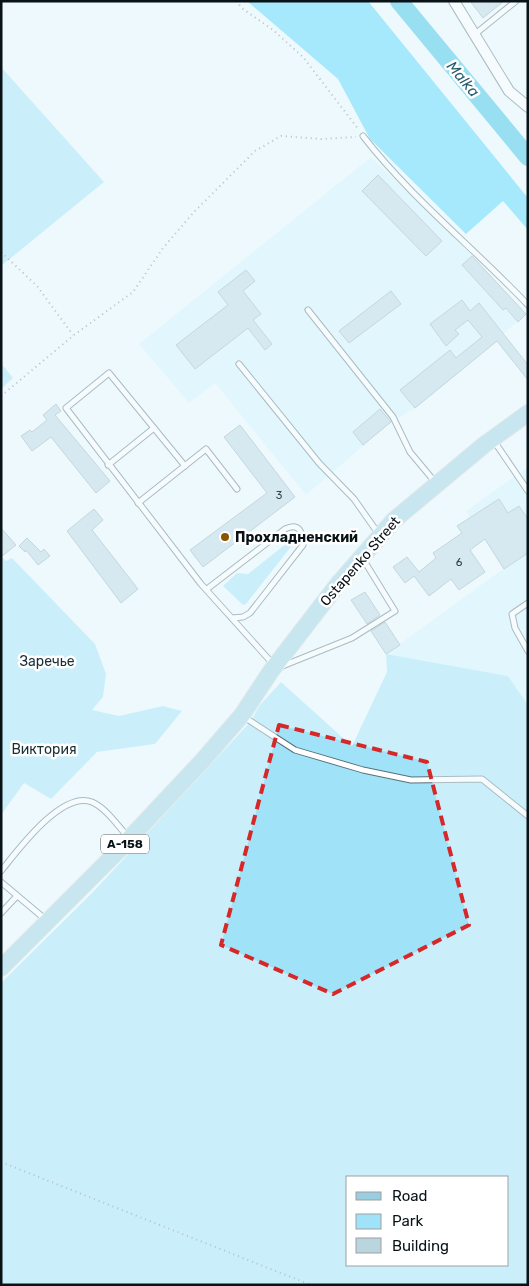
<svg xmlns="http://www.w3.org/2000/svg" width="529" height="1286" font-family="Rubik,sans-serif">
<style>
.built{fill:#d3f2fc}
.green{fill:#a0e2f7;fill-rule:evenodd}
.forest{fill:#50d5fb}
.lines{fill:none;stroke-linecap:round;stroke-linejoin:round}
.river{stroke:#31bfe4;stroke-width:18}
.building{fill:#b9d6df;stroke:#90acb5}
.lane-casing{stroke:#57717a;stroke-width:7}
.street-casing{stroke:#57717a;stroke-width:12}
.primary-casing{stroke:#d3d5d5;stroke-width:18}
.path{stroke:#717c80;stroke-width:2;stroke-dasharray:1 4;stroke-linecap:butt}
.lane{stroke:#fff;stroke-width:5}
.street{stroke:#fff;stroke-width:10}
.primary{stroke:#98cedf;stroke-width:16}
.marked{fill:none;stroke:#d62828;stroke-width:4;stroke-dasharray:10 6;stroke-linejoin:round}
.poi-dot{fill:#895600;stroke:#fff;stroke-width:2}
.labels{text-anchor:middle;stroke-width:5;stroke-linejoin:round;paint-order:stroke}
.number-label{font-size:11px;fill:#354449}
.shield{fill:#fff;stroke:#535a5d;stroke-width:1}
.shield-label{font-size:12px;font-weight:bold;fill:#091317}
.poi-label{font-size:14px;font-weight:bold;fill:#091317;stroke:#fff;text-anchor:start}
.street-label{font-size:14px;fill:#091317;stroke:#fff}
.park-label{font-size:14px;fill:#192f36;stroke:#fff}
.water-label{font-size:15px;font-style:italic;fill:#275c6c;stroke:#fff}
</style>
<rect width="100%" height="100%" fill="#eef9fd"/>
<g class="built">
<path d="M371,157l101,98 54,59 -62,54 -49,40 -24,14 -85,73 -91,-112 -26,20 -50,-59z"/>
<path d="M528,467v238l-20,-29 -122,-22 117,-85 -37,-58z"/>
</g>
<g class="green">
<path d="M1,67l103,115 -103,84z"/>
<path d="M1,363l12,15 -12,11z"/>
<path d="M289,534l6,5 -1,4 -48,61 -3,1 -20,-19 14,-13 11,1 39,-31 -4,-5z"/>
<path d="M1,556l5,5 6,-3 83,86 11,30 -3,23 -11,13 27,6 44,-10 19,5 -27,33 -58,8 -46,47 -27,-16 -23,32z"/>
<path d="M386,654l122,22 20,29v580h-527v-302l92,-91 158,-171 8,-15 22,-24 71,64 35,-74zM348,1177h160v88h-160z"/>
</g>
<path class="forest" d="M247,1h121l160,197v32l-25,-29 -37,33 -96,-95 -32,-60z"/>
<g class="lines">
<path class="river" d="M399,1l129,156"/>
</g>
<g class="building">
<path d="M470,1h34l-21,17z"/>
<path d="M378,175l64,66 -16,15 -64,-65z"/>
<path d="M472,256l54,58 -8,8 -12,-14 -3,2 -41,-45z"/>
<path d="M246,270l9,11 -12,10 18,23 -8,6 19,24 -7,6 -17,-22 -53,41 -19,-24 52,-40 -10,-13z"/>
<path d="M391,291l10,13 -52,39 -10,-12z"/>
<path d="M462,300l8,11 9,-8 49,62v15l-31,-39 -82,67 -15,-18 50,-40 6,8 26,-21 -14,-17 -13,10 4,4 -13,12 -16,-22z"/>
<path d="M56,404l5,7 -6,4 55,66 -14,12 -45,-56 -19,14 -11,-15 9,-6 2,2 15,-12 -4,-5z"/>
<path d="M380,409l11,13 -28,23 -10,-13z"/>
<path d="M240,425l55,72 -92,70 -13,-17 77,-57 -43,-56z"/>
<path d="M499,499l9,14 11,-7 9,13v34l-24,16 -19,-30 -15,11 15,22 -26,18 -8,-11 -22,17 -15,-20 -9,7 -12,-16 14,-10 12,15 17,-14 -3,-5 29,-20 -5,-7z"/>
<path d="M94,509l9,11 -11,10 46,59 -17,14 -54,-72z"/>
<path d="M1,528l15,17 -15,12z"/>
<path d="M27,538l14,14 3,-3 6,7 -12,9 -12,-15 -1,2 -6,-6z"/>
<path d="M365,592l15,23 -13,9 -16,-24z"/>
<path d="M385,622l15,23 -14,9 -15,-23z"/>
</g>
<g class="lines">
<defs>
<g id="lane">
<path d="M474,35l42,-34"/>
<path d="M363,136c48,62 111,112 165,169"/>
<path d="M308,310l85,107 17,35 25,30"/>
<path d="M239,364l80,99 35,36 24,34"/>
<path d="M494,441l34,50"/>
<path d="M108,465l46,-37"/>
<path d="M185,466l-76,-93 -43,35 135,176 72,80"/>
<path d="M138,503l68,-54 31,40"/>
<path d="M207,589l78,-60c14,-7 18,3 18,16l-53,68 -7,4 -11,1"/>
<path d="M528,603l-16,11 3,14 13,23"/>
<path d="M280,667l72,-29 43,-27 -32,-52"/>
<path d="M244,717l51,33 68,20 48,10 71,-1 46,37"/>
<path d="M1,871c17,-21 61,-81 91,-69 14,6 26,24 36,35"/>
<path d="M1,882l44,37"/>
<path d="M1,913l16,-17"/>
</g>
<path id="street" d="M454,1l55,90 19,16"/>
<path id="primary" d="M1,968l115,-115 88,-94 38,-44 29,-44 67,-87 56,-64 90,-75 44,-32"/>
</defs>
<use href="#lane" class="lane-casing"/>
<use href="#street" class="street-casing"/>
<use href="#primary" class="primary-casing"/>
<g class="path">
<path d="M236,1l7,8 30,21 30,27 56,73"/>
<path d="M1,252l36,34 36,49"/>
<path d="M1,396l73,-61 59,-43 30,-44 31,-36 61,-61 26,-15 40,3 35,-2"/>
<path d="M1,1162l310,123"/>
</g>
<use href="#lane" class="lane"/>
<use href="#street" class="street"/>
<use href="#primary" class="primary"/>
</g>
<path d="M0 0H529V1286H0ZM279,725l148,37 42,163 -136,69 -112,-49z" fill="#eef9fd" fill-opacity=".55" fill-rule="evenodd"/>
<path class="marked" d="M279,725l148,37 42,163 -136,69 -112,-49z"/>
<circle class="poi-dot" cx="225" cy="537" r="5"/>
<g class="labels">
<g class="number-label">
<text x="279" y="499">3</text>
<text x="459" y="566">6</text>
</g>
<rect class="shield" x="101" y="834.5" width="48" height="19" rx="4"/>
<g class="shield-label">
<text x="125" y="848">А-158</text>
</g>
<g class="poi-label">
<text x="235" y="542">Прохладненский</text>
</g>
<g class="street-label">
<text transform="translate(360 561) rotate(-49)" y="5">Ostapenko Street</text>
</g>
<g class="park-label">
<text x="47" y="666">Заречье</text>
<text x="44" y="754">Виктория</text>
</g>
<g class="water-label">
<text transform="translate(463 79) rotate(50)" y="5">Malka</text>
</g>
</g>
<rect width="529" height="1286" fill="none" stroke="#091317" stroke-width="5"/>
<rect x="346" y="1176" width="162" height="90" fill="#ffffff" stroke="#9da1a2"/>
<rect x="356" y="1192" width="25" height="8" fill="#98cedf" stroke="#9da1a2"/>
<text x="392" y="1201" font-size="15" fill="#091317">Road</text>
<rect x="356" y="1214" width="25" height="15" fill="#a0e2f7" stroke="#9da1a2"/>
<text x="392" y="1226" font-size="15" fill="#091317">Park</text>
<rect x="356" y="1238" width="25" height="15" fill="#b9d6df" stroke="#9da1a2"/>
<text x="392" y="1251" font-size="15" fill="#091317">Building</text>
</svg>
